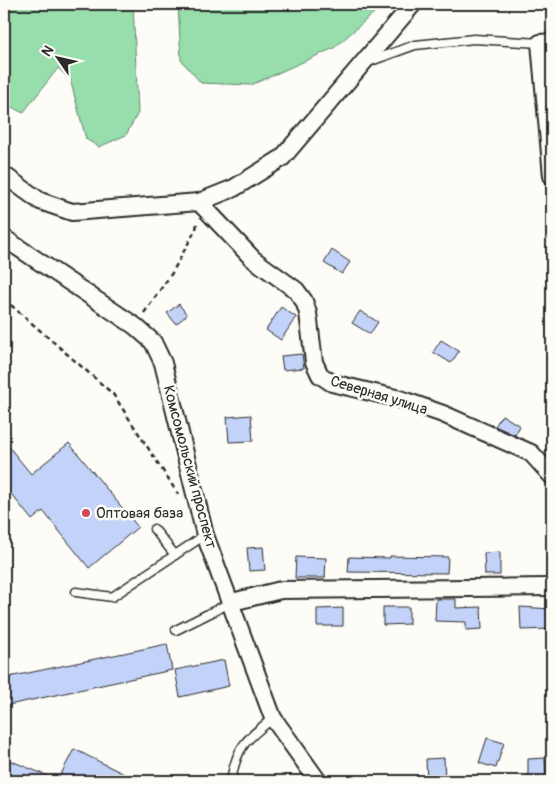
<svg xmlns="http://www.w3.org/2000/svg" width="556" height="785" font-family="Pangolin,sans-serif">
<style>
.green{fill:#97deac;stroke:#61846c}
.building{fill:#c2d2f8;stroke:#2b2b2b}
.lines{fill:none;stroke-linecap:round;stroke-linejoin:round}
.service-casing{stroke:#2b2b2b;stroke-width:11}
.minor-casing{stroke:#2b2b2b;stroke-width:20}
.path{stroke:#2b2b2b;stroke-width:2.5;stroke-dasharray:5 4;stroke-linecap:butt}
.service{stroke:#fdfcf7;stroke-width:8}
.minor{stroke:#fdfcf7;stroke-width:16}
.poi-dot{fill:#d1495b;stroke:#fdfcf7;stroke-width:2}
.labels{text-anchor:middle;stroke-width:5;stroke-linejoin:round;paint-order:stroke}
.street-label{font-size:15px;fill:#2b2b2b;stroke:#fdfcf7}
.poi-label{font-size:15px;fill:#2b2b2b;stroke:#fdfcf7;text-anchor:start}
</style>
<rect width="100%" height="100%" fill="#fdfcf7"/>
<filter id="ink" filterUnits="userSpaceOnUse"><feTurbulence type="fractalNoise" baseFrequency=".02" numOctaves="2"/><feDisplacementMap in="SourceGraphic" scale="10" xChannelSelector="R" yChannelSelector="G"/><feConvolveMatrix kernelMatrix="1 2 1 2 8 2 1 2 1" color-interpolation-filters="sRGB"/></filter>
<g filter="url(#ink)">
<g class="green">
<path d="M4,4h129l5,109 -12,22 -27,12 -13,-8 -16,-60 -12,-11 -35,45 -19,-10z"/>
<path d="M178,4h206l-50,44 -83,37 -50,-2 -20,-23z"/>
</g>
<g class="building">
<path d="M332,250l18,12 -8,12 -18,-11z"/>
<path d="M179,304l8,11 -11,9 -9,-11z"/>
<path d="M281,307l15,10 -15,23 -15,-10z"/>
<path d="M360,311l18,11 -8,12 -18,-11z"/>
<path d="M441,340l18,11 -8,12 -18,-11z"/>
<path d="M302,354l2,14 -21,2 -2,-14z"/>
<path d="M251,415l2,26 -24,1 -2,-25z"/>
<path d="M502,415l18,11 -5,9 -20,-9z"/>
<path d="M4,441l27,33 38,-31 69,84 -49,41 -46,-57 -11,9 -28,-35z"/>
<path d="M263,547l2,23 -16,1 -2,-23z"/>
<path d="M500,552v23h-15l-1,-22z"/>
<path d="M390,556l58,1 -1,16 -99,-1 1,-15 41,1z"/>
<path d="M296,557l30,1 -1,20h-30z"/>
<path d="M436,599h20v9l25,-1 1,22 -16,1v-8l-31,-1z"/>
<path d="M383,607h26v17l-26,1z"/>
<path d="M520,607l32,2v20l-31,1z"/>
<path d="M343,608v18h-26v-17z"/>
<path d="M167,644l5,26 -168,36v-28z"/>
<path d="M224,660l5,26 -49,11 -5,-27z"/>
<path d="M487,738l17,5 -8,25 -17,-5z"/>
<path d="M74,749l64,32h-134v-23l54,22z"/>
<path d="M444,758l1,23h-18l-1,-22z"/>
<path d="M545,758l1,23h-18v-22z"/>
</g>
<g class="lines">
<defs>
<g id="service">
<path d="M368,62l47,-17 59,-6 66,4"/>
<path d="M154,529l21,26"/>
<path d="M76,592l36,5 93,-62"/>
<path d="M176,630l56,-28"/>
<path d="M231,781c6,-36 15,-41 42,-63"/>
</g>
<g id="minor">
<path d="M552,42l-12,1 12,133"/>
<path d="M4,175l36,26 32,11 127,-10 35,-14 48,-30 131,-154"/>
<path d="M199,202l54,57 43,31 8,11 4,12 6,49 6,13 12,8 68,16 43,15 88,39 21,23"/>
<path d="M4,238l131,88 18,16 10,21 42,172 68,183 45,63"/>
<path d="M232,602l49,-12 271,-3"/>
</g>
</defs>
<use href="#service" class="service-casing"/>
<use href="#minor" class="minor-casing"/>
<g class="path">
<path d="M4,299l109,95 65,100"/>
<path d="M144,313l28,-40 24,-44 1,-5"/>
</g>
<use href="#service" class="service"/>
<use href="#minor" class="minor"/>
</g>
</g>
<circle class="poi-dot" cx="86" cy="513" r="5"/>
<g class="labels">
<g class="street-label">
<text transform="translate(379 395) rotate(17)" y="5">Северная улица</text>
<text transform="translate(190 467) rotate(75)" y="5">Комсомольский проспект</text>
</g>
<g class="poi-label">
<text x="96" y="518">Оптовая база</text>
</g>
</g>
<rect width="556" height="785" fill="none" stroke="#fdfcf7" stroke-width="20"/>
<rect x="10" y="10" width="536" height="765" fill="none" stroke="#2b2b2b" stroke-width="2" filter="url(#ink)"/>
<g transform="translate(58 58) rotate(304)" stroke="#fdfcf7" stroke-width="4" paint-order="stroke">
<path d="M0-4L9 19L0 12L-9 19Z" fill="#2b2b2b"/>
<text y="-8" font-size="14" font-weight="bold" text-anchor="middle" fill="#2b2b2b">N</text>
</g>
</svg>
